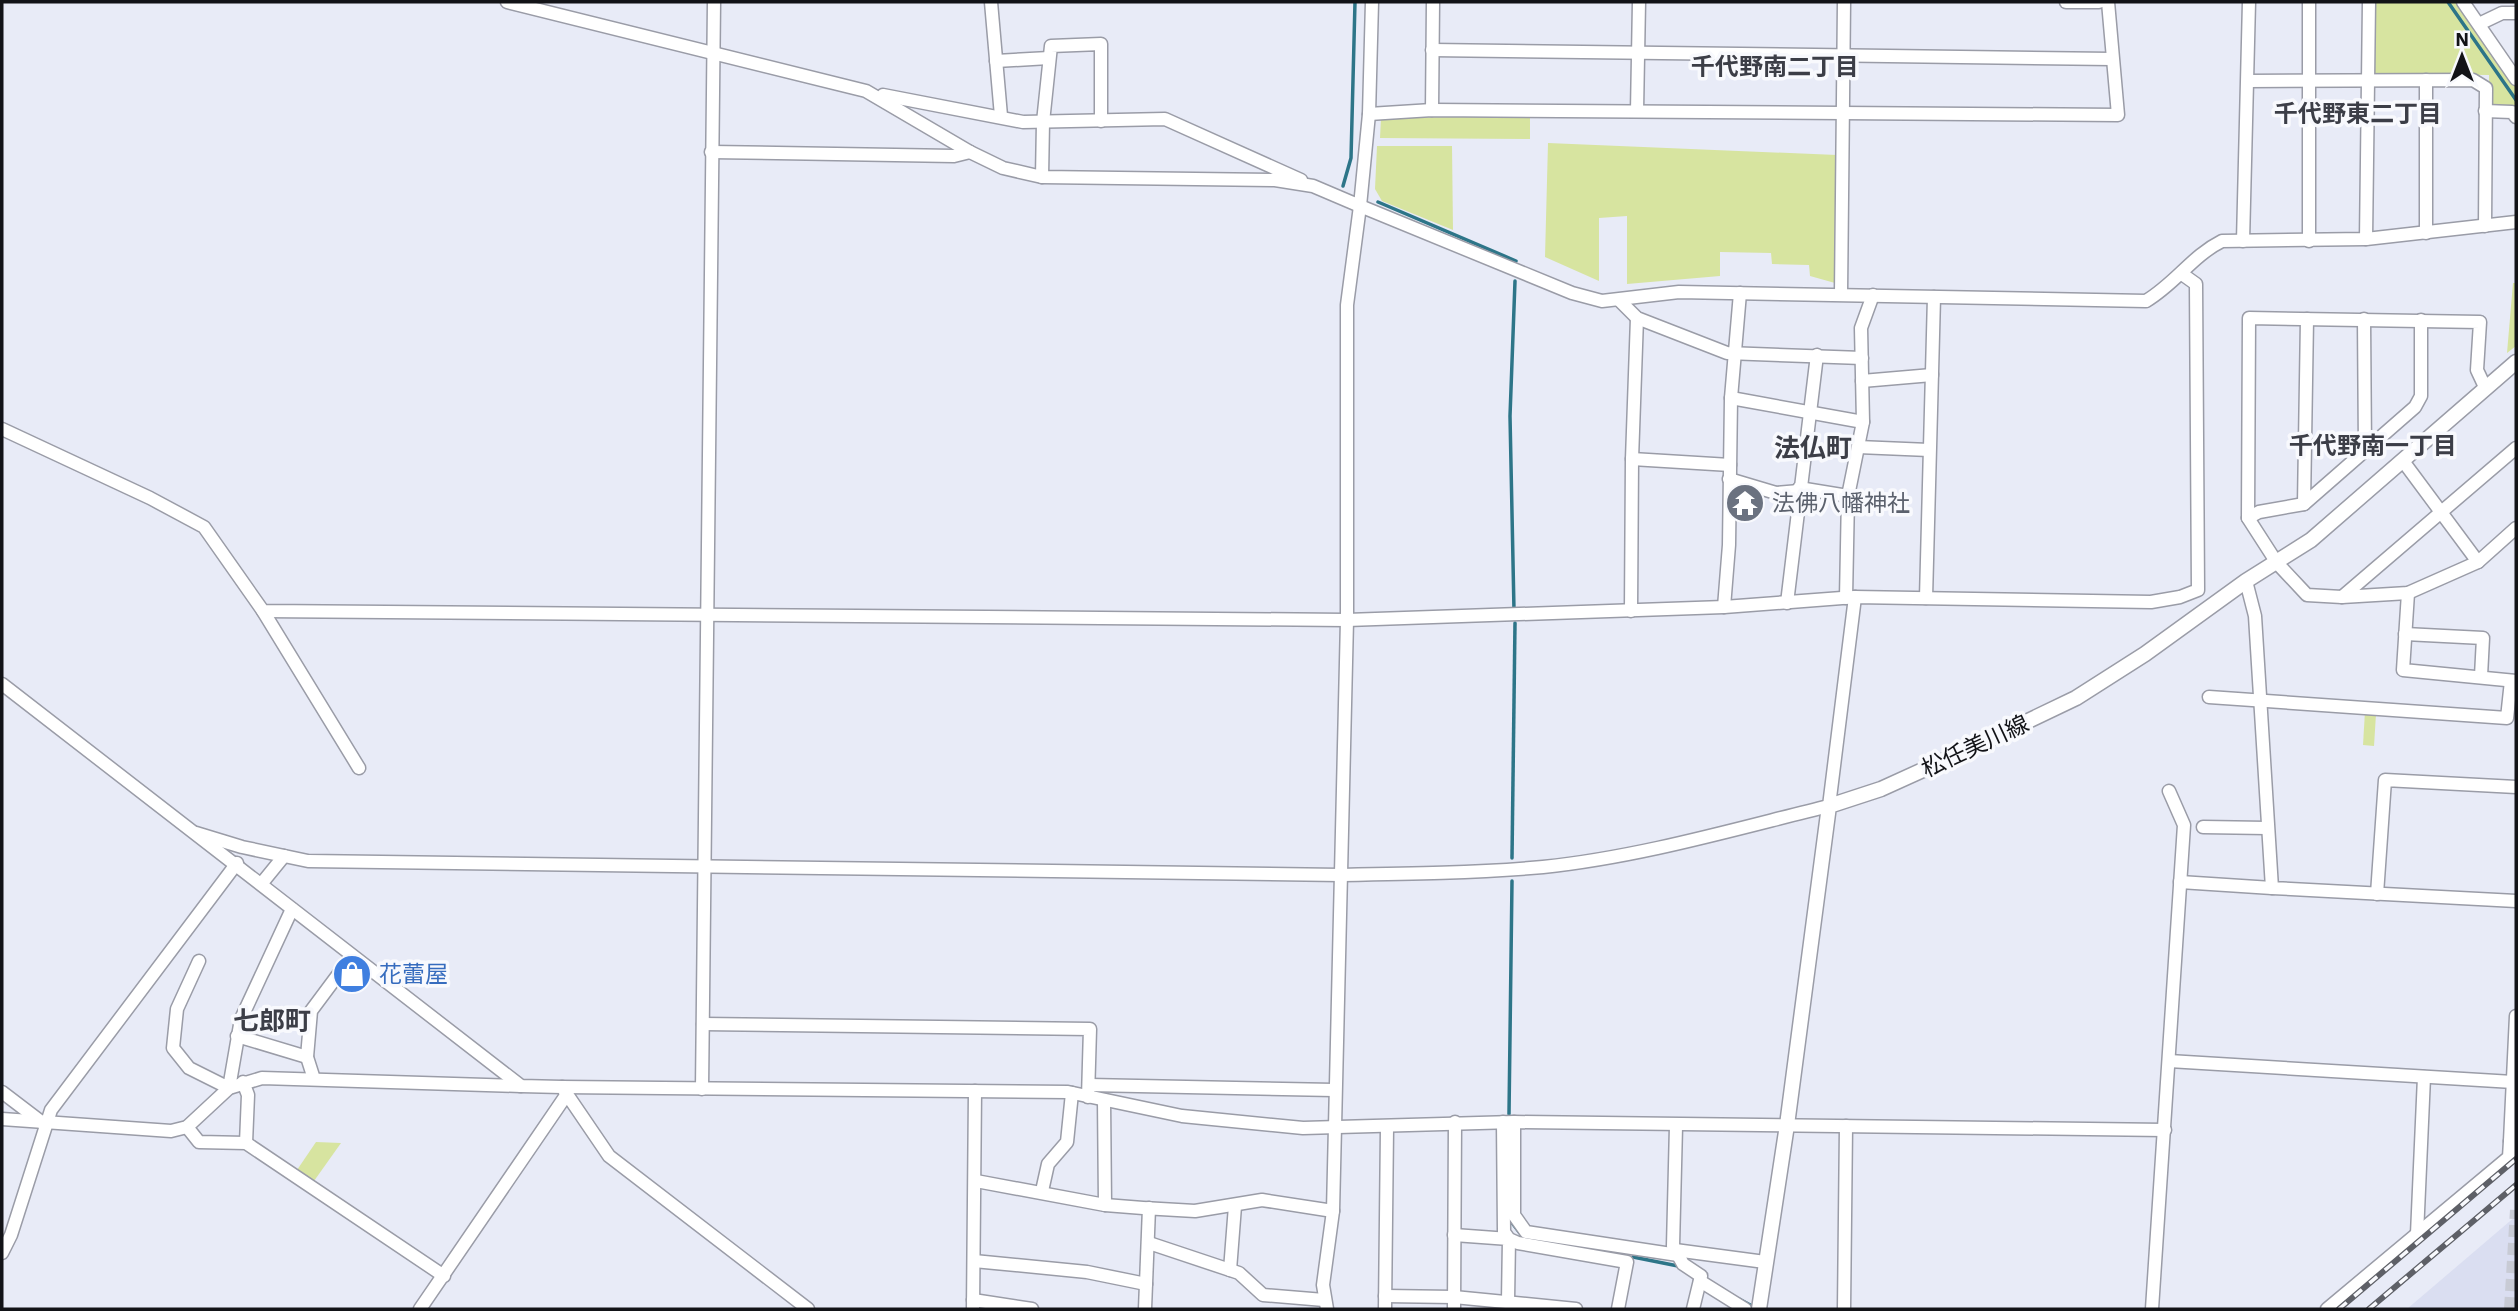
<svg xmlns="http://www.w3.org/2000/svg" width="2518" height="1311" font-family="'IBM Plex Sans','Noto Sans JP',sans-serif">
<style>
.built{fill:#dadef1}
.green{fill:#d7e4a0}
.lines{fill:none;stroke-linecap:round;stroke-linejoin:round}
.stream{stroke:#2d7588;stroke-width:3.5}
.minor-tunnel{stroke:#c8cbd5;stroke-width:12;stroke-dasharray:12 6;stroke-linecap:butt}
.minor-casing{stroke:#9a9ca7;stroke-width:15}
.major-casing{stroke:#9a9ca7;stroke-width:17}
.minor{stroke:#fff;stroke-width:12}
.major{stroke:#fff;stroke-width:14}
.rail-casing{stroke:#5e6067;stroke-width:6}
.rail{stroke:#f8f9fd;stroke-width:3.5;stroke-dasharray:10;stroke-linecap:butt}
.labels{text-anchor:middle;stroke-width:7;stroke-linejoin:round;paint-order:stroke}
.worship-label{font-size:23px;fill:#5b616d;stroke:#f8f9fd;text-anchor:start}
.street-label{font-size:23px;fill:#121317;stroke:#f8f9fd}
.shop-label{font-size:23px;fill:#366cbe;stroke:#f8f9fd;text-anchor:start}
.neighbourhood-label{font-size:24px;font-weight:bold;fill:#3c3e47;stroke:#f8f9fd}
.quarter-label{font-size:26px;font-weight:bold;fill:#3c3e47;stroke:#f8f9fd}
</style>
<rect width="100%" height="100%" fill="#e8ebf7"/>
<path class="built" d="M2516,1216v93h-109z"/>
<g class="green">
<path d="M2373,2h84l59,83v27l-27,-5v-32l-113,-1 -3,-4z"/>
<path d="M1460,113l70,1v25l-150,-1 1,-20 69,-1z"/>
<path d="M1548,143l289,12 -2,128 -25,-7 -1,-11 -37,-1 -1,-11 -51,-1v24l-93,8v-68l-28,2v63l-54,-24z"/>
<path d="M1377,146h75l1,84 -71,-29 -7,-12z"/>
<path d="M2513,283h3v63l-9,7z"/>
<path d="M2365,711l11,3 -2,32 -11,-1z"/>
<path d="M316,1142l25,1 -27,38 -17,-11z"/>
</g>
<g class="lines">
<g class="stream">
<path d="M2448,2l68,98"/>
<path d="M1343,186l8,-28 4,-156"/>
<path d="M1378,202l138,59"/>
<path d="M1514,610l-4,-194 5,-135"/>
<path d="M1512,858l3,-235"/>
<path d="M1509,1114l3,-233"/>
<path d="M1509,1219l14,18"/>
<path d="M1633,1257l45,9"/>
<path d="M1739,1299l15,8"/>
</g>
<path class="minor-tunnel" d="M2510,1309l6,-99"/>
<defs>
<g id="minor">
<path d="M507,2l359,89 104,61 33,16 39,9 233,3 38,6 47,20 9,-92 3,-112"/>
<path d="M991,2l10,114"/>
<path d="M2066,2h33"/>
<path d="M2463,2l53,77"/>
<path d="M2479,24l23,-11h14"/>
<path d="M1432,50l680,9"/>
<path d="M996,61l53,-3"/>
<path d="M2426,80v153"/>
<path d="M2248,81l225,-1 13,8 -1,138"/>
<path d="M883,95l140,27 142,-3 136,61"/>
<path d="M1432,110l1,-108"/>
<path d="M1637,111l2,-109"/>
<path d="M2485,111l27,1 4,5"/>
<path d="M1369,114l63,-4 686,5 -10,-113"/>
<path d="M711,152l243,4 16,-4"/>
<path d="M1042,177l1,-55 8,-76 50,-2v77"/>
<path d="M2366,239l3,-237"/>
<path d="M2243,241l6,-239"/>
<path d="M2309,241v-239"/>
<path d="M1841,294l3,-292"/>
<path d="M1619,300l18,18 90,35 135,5"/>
<path d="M2364,319l1,133"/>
<path d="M1862,381l70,-6"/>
<path d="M2485,387l-8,-17 3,-48 -231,-4 -1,200 29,45 30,32 35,2 66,-4 70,-31 38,-34"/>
<path d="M1731,398l132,24"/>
<path d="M2,429l148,69 54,29 59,84 1084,9 377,-13 131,-10 296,5 29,-5 18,-7 -2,-306 -14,-10"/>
<path d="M1858,447l71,3"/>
<path d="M1632,459l98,6"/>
<path d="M2403,461l75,101"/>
<path d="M1729,479l47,14 23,-2"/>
<path d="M1799,488l49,8"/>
<path d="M2304,504l3,-185"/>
<path d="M2248,518l11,-6 45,-8 111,-97 6,-11v-76"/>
<path d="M2246,581l9,35 17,272 244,13"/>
<path d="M2408,593l-5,77 113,11"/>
<path d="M2342,597l174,-149"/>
<path d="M1846,598l2,-102 15,-74 -2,-94 12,-33"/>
<path d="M1926,598l8,-301"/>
<path d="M1787,603l30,-248"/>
<path d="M1724,607l5,-62 2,-147 9,-105"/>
<path d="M263,611l96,157"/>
<path d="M1631,611l1,-152 5,-141"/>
<path d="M2405,634l78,4 -2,38"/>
<path d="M2,684l519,402 41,1 47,69 199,153"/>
<path d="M2209,697l298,21 4,-37"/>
<path d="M2203,827l64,1"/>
<path d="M196,833l46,14 66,14 1033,14c67,-1 135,-2 202,-8 97,-10 192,-38 286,-61l26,-209"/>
<path d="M2180,882l92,6"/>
<path d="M262,883l22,-27"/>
<path d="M2377,894l8,-114 131,7"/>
<path d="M199,961l-22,48 -4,39 16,20 40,20 12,-69 51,-110"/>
<path d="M703,1024l387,5 -2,68"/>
<path d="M237,1036l70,21"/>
<path d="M2169,1061l344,21"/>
<path d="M314,1079l-7,-22 4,-46 41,-55"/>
<path d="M243,1082l5,13 -2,48"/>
<path d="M1089,1085l245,5"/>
<path d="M562,1087l506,5 114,24 121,12 211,-6 651,8"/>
<path d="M702,1089l12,-1087"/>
<path d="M2,1092l42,32"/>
<path d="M1104,1100l1,105"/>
<path d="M2,1119l169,12 16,-4 42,-39 33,-10 259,8"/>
<path d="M1503,1122l1,110 5,7 9,4 109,19 -9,47"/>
<path d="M1514,1122v93l12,17 152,23"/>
<path d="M1676,1126l-3,120 10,18 18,12 -8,33"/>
<path d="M187,1127l12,15 47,1 198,133"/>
<path d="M2516,1138l-6,3 6,-125"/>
<path d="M976,1181l129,24 38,3 52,3 67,-11 71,11"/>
<path d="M1042,1191l6,-27 19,-22 5,-49"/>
<path d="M2417,1234l7,-157"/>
<path d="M1454,1235l55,4 -1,62"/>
<path d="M1149,1243l90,30 24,22 61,5"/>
<path d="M1675,1250l90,12"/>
<path d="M2,1253l9,-18 40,-125 186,-247"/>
<path d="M974,1261l113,11 59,12"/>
<path d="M1230,1270l5,-64"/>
<path d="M1700,1281l45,28"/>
<path d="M1385,1296l69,1 122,12"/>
<path d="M973,1300l59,9"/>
<path d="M420,1309l147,-215"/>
<path d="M973,1309l2,-218"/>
<path d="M1145,1309l4,-101"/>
<path d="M1327,1309l-4,-24 10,-74 14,-591v-315l13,-99 212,87 30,8 77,-9 467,9c30,-18 46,-45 76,-60l144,-2 150,-17"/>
<path d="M1385,1309l2,-181"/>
<path d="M1454,1309l1,-187"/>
<path d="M1844,1309l2,-183"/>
<path d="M2152,1309l32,-484 -15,-34"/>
<path d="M2327,1309l182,-152 1,-16"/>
</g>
<path id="major" d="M1759,1309l28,-184 42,-319 52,-17 97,-44 98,-47 69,-44 101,-73 65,-41 205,-178"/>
</defs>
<use href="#minor" class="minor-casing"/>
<use href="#major" class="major-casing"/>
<use href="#minor" class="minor"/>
<use href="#major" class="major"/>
<defs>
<g id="rail">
<path d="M2339,1309l177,-150"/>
<path d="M2369,1309l147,-124"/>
</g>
</defs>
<use href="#rail" class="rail-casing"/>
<use href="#rail" class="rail"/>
</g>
<defs>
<symbol id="temple-disc" viewBox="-11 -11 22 22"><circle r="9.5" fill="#6b7280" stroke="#f8f9fd"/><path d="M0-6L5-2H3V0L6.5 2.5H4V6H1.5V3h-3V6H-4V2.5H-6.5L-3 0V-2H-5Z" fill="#fff"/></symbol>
<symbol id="shop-disc" viewBox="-11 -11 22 22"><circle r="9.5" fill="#3f7fe0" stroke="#f8f9fd"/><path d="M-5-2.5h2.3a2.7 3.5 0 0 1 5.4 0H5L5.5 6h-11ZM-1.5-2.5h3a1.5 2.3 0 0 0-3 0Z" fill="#fff"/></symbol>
</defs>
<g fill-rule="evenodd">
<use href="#temple-disc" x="1723" y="481" width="44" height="44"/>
<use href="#shop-disc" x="330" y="952" width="44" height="44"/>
</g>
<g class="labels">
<g class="worship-label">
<text x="1772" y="511">法佛八幡神社</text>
</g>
<g class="street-label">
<text transform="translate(1975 746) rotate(-25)" y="8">松任美川線</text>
</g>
<g class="shop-label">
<text x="379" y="982">花蕾屋</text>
</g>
<g class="neighbourhood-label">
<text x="1775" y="75">千代野南二丁目</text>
<text x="2358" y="122">千代野東二丁目</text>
<text x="2373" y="454">千代野南一丁目</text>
</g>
<g class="quarter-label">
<text x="1813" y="457">法仏町</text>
<text x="272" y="1030">七郎町</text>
</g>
</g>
<rect width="2518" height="1311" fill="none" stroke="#121317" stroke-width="7"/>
<g transform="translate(2462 56)" stroke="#f8f9fd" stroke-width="5" paint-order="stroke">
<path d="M0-5L12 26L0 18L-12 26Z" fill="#121317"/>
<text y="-10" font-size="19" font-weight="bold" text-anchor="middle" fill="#121317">N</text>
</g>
</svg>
